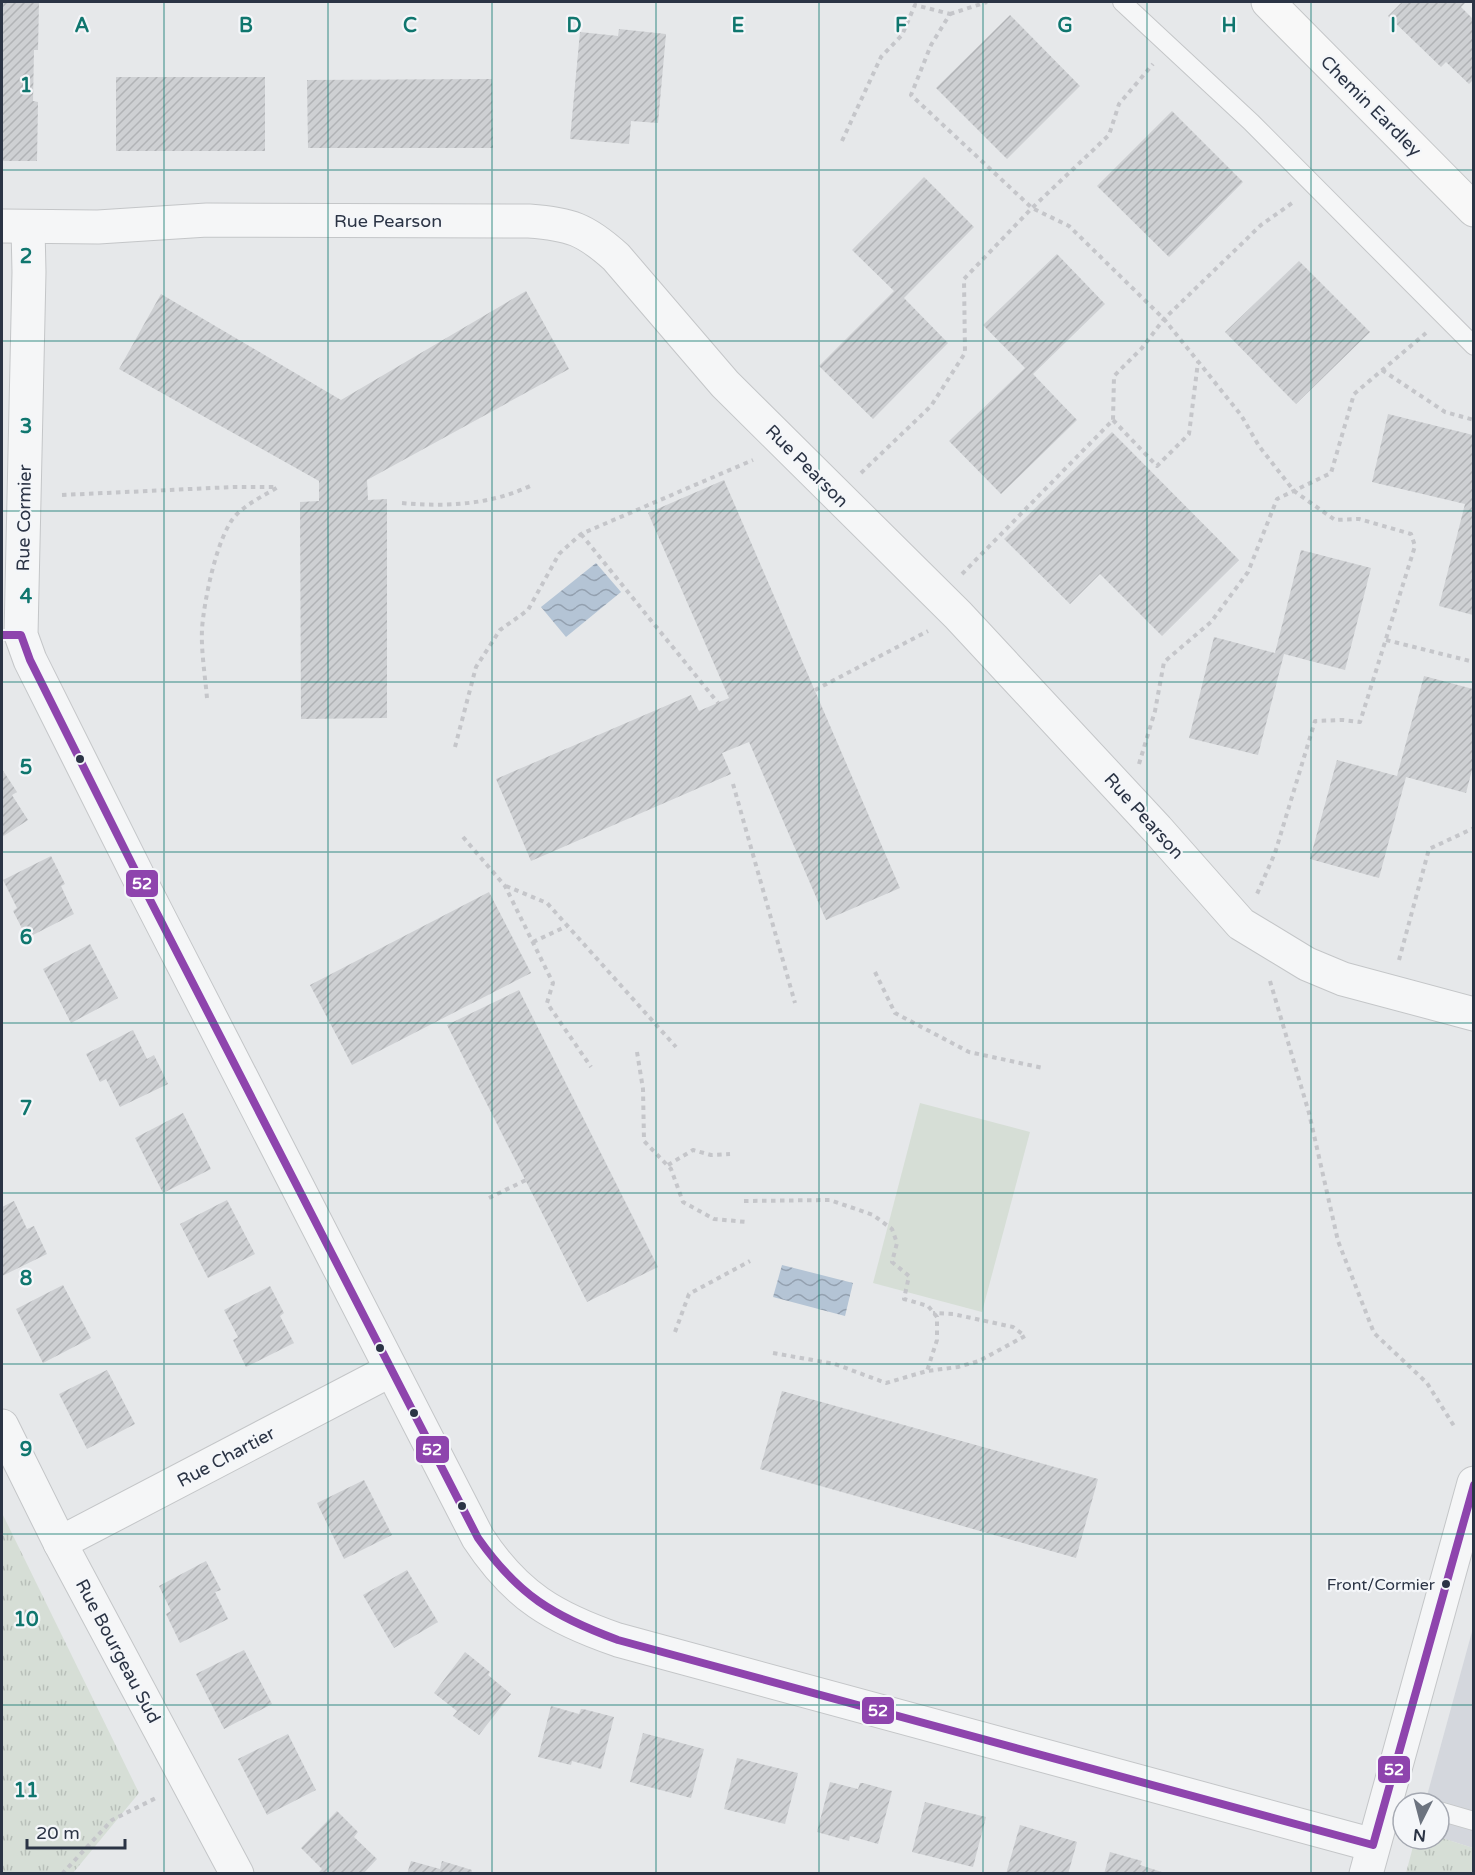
<svg xmlns="http://www.w3.org/2000/svg" width="1475" height="1875" font-family="'Varela Round',sans-serif">
<style>
.built{fill:#d4d7dd}
.grass{fill:url(#grass-tufts)}
.garden{fill:#d6ded6}
.water{fill:url(#water-waves)}
.building{fill:url(#building-hatch)}
.lines{fill:none;stroke-linecap:round;stroke-linejoin:round}
.service-casing{stroke:#c4c6c8;stroke-width:20}
.minor-casing{stroke:#c4c6c8;stroke-width:35}
.tertiary-casing{stroke:#c4c6c8;stroke-width:35}
.secondary-casing{stroke:#c4c6c8;stroke-width:35}
.path{stroke:#c5c6ca;stroke-width:4;stroke-dasharray:4.5 4.5;stroke-linecap:butt}
.service{stroke:#f5f6f7;stroke-width:18}
.minor{stroke:#f5f6f7;stroke-width:33}
.tertiary{stroke:#f5f6f7;stroke-width:33}
.secondary{stroke:#f8f8f8;stroke-width:33}
.bus-1-casing{stroke:#f4f6f9;stroke-width:12}
.bus-1{stroke:#8e44ad;stroke-width:8}
.grid{fill:none;stroke:#0f766e;stroke-width:1.5;stroke-opacity:0.55}
.bus-dot{fill:#2b3445;stroke:#f4f6f9;stroke-width:2}
.labels{text-anchor:middle;stroke-width:4.5;stroke-linejoin:round;paint-order:stroke}
.bus-label{font-size:16px;fill:#2b3445;stroke:#f4f6f9;text-anchor:end}
.street-label{font-size:18px;fill:#2b3445;stroke:#f4f6f9}
.grid-label{font-size:20px;text-anchor:middle;font-weight:bold;fill:#0f766e;stroke:#f4f6f9;stroke-width:4.5;stroke-linejoin:round;paint-order:stroke}
.line-badge{stroke:#f4f6f9;stroke-width:2}
.badge-label{font-size:16px;text-anchor:middle;font-weight:bold;fill:#fff}
</style>
<defs>
<pattern id="grass-tufts" width="24" height="20" patternUnits="userSpaceOnUse" patternTransform="scale(1.5)"><rect width="24" height="20" fill="#d6ded6"/><path d="M3 7l-1-3M5 7V3M7 7l1-3M15 17l-1-3M17 17v-4M19 17l1-3" fill="none" stroke="#b8bfb9"/></pattern>
<pattern id="water-waves" width="16" height="10" patternUnits="userSpaceOnUse" patternTransform="scale(1.5)"><rect width="16" height="10" fill="#b4c4d5"/><path d="M0 5q4-4 8 0t8 0" fill="none" stroke="#93a0af"/></pattern>
<pattern id="building-hatch" width="6" height="6" patternUnits="userSpaceOnUse" patternTransform="scale(1.5)"><rect width="6" height="6" fill="#ced0d3"/><path d="M-1 1l2-2M0 6l6-6M5 7l2-2" fill="none" stroke="#b1b3b6"/></pattern>
</defs>
<rect width="100%" height="100%" fill="#e6e8ea"/>
<path class="built" d="M1473,1628v220l-34,-11v-34h-14z"/>
<g class="grass">
<path d="M2,1513l137,280 -66,80h-71z"/>
<path d="M1439,1837l34,11v25h-67l9,-34h24z"/>
</g>
<path class="garden" d="M920,1103l110,29 -48,180 -109,-29z"/>
<g class="water">
<path d="M596,563l25,29 -55,45 -25,-30z"/>
<path d="M782,1265l71,18 -8,33 -72,-19z"/>
</g>
<g class="building">
<path d="M2,2h37l-1,48h-4l-1,51 5,1 -1,59h-35z"/>
<path d="M1402,2h64l-5,5 12,12v61l-4,4 -23,-22 -5,5 -53,-51z"/>
<path d="M1010,15l70,71 -73,73 -71,-71z"/>
<path d="M619,29l47,5 -8,89 -27,-2 -2,23 -59,-5 10,-107 38,4z"/>
<rect x="116" y="77" width="149" height="74"/>
<path d="M492,79l1,69h-185l-1,-68z"/>
<path d="M1172,111l71,71 -74,75 -72,-71z"/>
<path d="M924,177l50,50 -70,71 44,45 -75,76 -54,-53 75,-75 -42,-41z"/>
<path d="M1057,254l48,50 -72,70 44,46 -76,74 -52,-53 76,-73 -42,-43z"/>
<path d="M1299,261l71,71 -74,72 -71,-72z"/>
<path d="M526,291l43,78 -202,111 1,20 19,-1v219l-86,1 -1,-217 19,-1v-20l-200,-112 42,-75 180,106z"/>
<path d="M1388,414l85,21v64l-1,7h1v109l-34,-9 26,-102 -93,-22z"/>
<path d="M1112,432l127,128 -77,76 -62,-62 -30,30 -66,-65z"/>
<path d="M724,480l176,408 -74,32 -77,-178 -27,11 9,21 -200,87 -35,-82 195,-84 8,16 30,-13 -81,-185z"/>
<path d="M1301,550l70,18 -26,102 -61,-16 -26,101 -69,-17 25,-101 61,16z"/>
<path d="M1424,676l49,13v77l-7,27 -60,-16 -27,101 -69,-19 27,-99 60,16z"/>
<path d="M2,769l15,23 -5,3 16,25 -26,17z"/>
<path d="M51,856l14,28 -4,2 13,28 -47,24 -14,-27 4,-3 -14,-28z"/>
<path d="M489,892l42,81 -179,92 -42,-80z"/>
<path d="M90,944l28,54 -47,25 -28,-54z"/>
<path d="M519,990l139,277 -71,35 -140,-277z"/>
<path d="M133,1030l14,29 7,-4 14,29 -48,23 -14,-28 -6,3 -14,-28z"/>
<path d="M183,1113l28,56 -48,24 -28,-55z"/>
<path d="M227,1200l28,54 -47,24 -28,-54z"/>
<path d="M14,1201l13,28 7,-3 13,28 -45,22v-69z"/>
<path d="M63,1285l28,53 -48,25 -27,-54z"/>
<path d="M270,1286l14,27 -4,3 14,27 -48,24 -13,-27 5,-3 -14,-27z"/>
<path d="M107,1370l28,54 -48,25 -28,-55z"/>
<path d="M782,1391l316,88 -22,79 -316,-89z"/>
<path d="M364,1480l28,55 -48,24 -27,-56z"/>
<path d="M206,1561l14,27 1,2 -6,2 13,27 -48,24 -14,-29 5,-3 -12,-25z"/>
<path d="M407,1570l31,52 -44,26 -31,-53z"/>
<path d="M244,1650l28,54 -48,25 -28,-55z"/>
<path d="M465,1652l25,20 -2,3 23,19 -32,41 -26,-19 4,-5 -23,-18z"/>
<path d="M551,1706l28,8 2,-5h2l31,8 -13,52 -29,-8 -1,4 -33,-8z"/>
<path d="M643,1733l61,16 -13,49 -61,-16z"/>
<path d="M288,1734l28,56 -49,25 -29,-56z"/>
<path d="M737,1758l61,15 -13,51 -61,-15z"/>
<path d="M830,1782l28,7 2,-6h3l29,8 -14,53 -28,-8 -1,5 -32,-9z"/>
<path d="M925,1802l61,15 -13,50 -61,-15z"/>
<path d="M337,1811l21,21 -4,5 23,22 -14,15h-46l5,-5 -21,-21z"/>
<path d="M1020,1825l57,17 -9,32h-62z"/>
<path d="M1110,1852l32,9 -2,4 28,9h-64z"/>
<path d="M411,1861l29,8 2,-8 30,9 -1,4h-64z"/>
</g>
<g class="lines">
<defs>
<g id="service">
<path d="M1122,2l129,120 223,224"/>
<path d="M1439,1811l35,10"/>
</g>
<g id="minor">
<path d="M2,226l96,1 109,-7 322,1c41,3 56,8 87,36l109,127 233,231 199,214 84,95 66,40 36,15 131,35"/>
<path d="M28,228l1,44 -8,363 9,25 116,232 332,646c38,58 76,80 140,102l755,205"/>
<path d="M2,1426l58,117 177,331"/>
<path d="M60,1543l331,-173"/>
</g>
<path id="tertiary" d="M1366,1874l108,-391"/>
<path id="secondary" d="M1268,2l206,208"/>
</defs>
<use href="#service" class="service-casing"/>
<use href="#minor" class="minor-casing"/>
<use href="#tertiary" class="tertiary-casing"/>
<use href="#secondary" class="secondary-casing"/>
<g class="path">
<path d="M950,14l37,-12"/>
<path d="M842,141l39,-84 21,-22 13,-30 35,9 -19,31 -20,50 121,113 37,18 95,93 77,96 18,31 35,45 41,29 24,-1 52,15 4,12 -55,176 -17,-2 -28,1 -40,132 -18,41"/>
<path d="M1382,370l63,42 29,8"/>
<path d="M1113,420l44,46 32,-32 9,-72"/>
<path d="M861,473l70,-67 34,-53 -1,-74 68,-71 77,-73 10,-31 34,-40"/>
<path d="M62,495l171,-8h44"/>
<path d="M402,503c44,4 87,2 128,-17"/>
<path d="M581,534l137,169"/>
<path d="M962,574l151,-154 1,-44 28,-28 22,-29 97,-94 34,-24"/>
<path d="M1386,640l88,22"/>
<path d="M815,690l113,-59"/>
<path d="M207,698c-2,-23 -6,-47 -5,-69 2,-28 15,-94 34,-114 12,-12 27,-19 42,-28"/>
<path d="M455,747l21,-80 24,-37 28,-20 31,-56 22,-20 172,-74"/>
<path d="M1139,764l16,-53 9,-49 47,-40 37,-50 29,-73 54,-26 23,-79 72,-61"/>
<path d="M733,784l62,219"/>
<path d="M463,837l42,49 48,97 -6,20 44,64"/>
<path d="M506,886l41,17 129,144"/>
<path d="M533,942l34,-16"/>
<path d="M1399,960l30,-111 45,-21"/>
<path d="M875,972l20,41 74,39 74,16"/>
<path d="M1270,981l39,132 29,128 36,92 53,50 27,43"/>
<path d="M637,1052l6,37 1,52 27,28 12,33 31,17 32,3"/>
<path d="M668,1165l25,-15 18,5 19,-1"/>
<path d="M489,1198l37,-18"/>
<path d="M744,1201l86,-1 43,15 19,14 5,14 -5,19 17,14 -5,23 24,7 9,11v23l-10,31"/>
<path d="M675,1332l14,-38 61,-33"/>
<path d="M773,1353l62,11 51,19 41,-12 31,-4 21,-6 46,-25 -12,-9 -60,-13 -20,-1"/>
<path d="M62,1874l50,-54 46,-23"/>
</g>
<use href="#service" class="service"/>
<use href="#minor" class="minor"/>
<use href="#tertiary" class="tertiary"/>
<use href="#secondary" class="secondary"/>
<defs>
<path id="bus-1" d="M2,635h19l9,25 116,232 332,646c40,57 75,78 140,102l755,205 101,-360"/>
</defs>
<use href="#bus-1" class="bus-1-casing"/>
<use href="#bus-1" class="bus-1"/>
</g>
<path class="grid" d="M164,2v1872M328,2v1872M492,2v1872M656,2v1872M819,2v1872M983,2v1872M1147,2v1872M1311,2v1872M2,170h1472M2,341h1472M2,511h1472M2,682h1472M2,852h1472M2,1023h1472M2,1193h1472M2,1364h1472M2,1534h1472M2,1705h1472"/>
<g class="bus-dot">
<circle cx="80" cy="759" r="5"/>
<circle cx="380" cy="1348" r="5"/>
<circle cx="414" cy="1413" r="5"/>
<circle cx="462" cy="1506" r="5"/>
<circle cx="1446" cy="1584" r="5"/>
</g>
<g class="labels">
<g class="bus-label">
<text x="1435" y="1590">Front/Cormier</text>
</g>
<g class="street-label">
<text transform="translate(1371 106) rotate(45)" y="6">Chemin Eardley</text>
<text x="388" y="227">Rue Pearson</text>
<text transform="translate(807 466) rotate(45)" y="6">Rue Pearson</text>
<text transform="translate(24 518) rotate(-89)" y="6">Rue Cormier</text>
<text transform="translate(1144 816) rotate(48)" y="6">Rue Pearson</text>
<text transform="translate(226 1457) rotate(-28)" y="6">Rue Chartier</text>
<text transform="translate(118 1651) rotate(62)" y="6">Rue Bourgeau Sud</text>
</g>
</g>
<g class="grid-label">
<text x="82" y="32">A</text>
<text x="246" y="32">B</text>
<text x="410" y="32">C</text>
<text x="574" y="32">D</text>
<text x="738" y="32">E</text>
<text x="901" y="32">F</text>
<text x="1065" y="32">G</text>
<text x="1229" y="32">H</text>
<text x="1393" y="32">I</text>
<text x="26" y="92">1</text>
<text x="26" y="263">2</text>
<text x="26" y="433">3</text>
<text x="26" y="603">4</text>
<text x="26" y="774">5</text>
<text x="26" y="944">6</text>
<text x="26" y="1115">7</text>
<text x="26" y="1285">8</text>
<text x="26" y="1456">9</text>
<text x="26" y="1626">10</text>
<text x="26" y="1797">11</text>
</g>
<g class="line-badge">
<rect x="125" y="869" width="34" height="29" rx="6" fill="#8e44ad"/>
<rect x="415" y="1435" width="35" height="29" rx="6" fill="#8e44ad"/>
<rect x="861" y="1696" width="34" height="29" rx="6" fill="#8e44ad"/>
<rect x="1377" y="1755" width="34" height="29" rx="6" fill="#8e44ad"/>
</g>
<g class="badge-label">
<text x="142" y="889">52</text>
<text x="432" y="1455">52</text>
<text x="878" y="1716">52</text>
<text x="1394" y="1775">52</text>
</g>
<rect width="1475" height="1875" fill="none" stroke="#2b3445" stroke-width="6"/>
<g transform="translate(1421 1821) rotate(186)"><circle r="28" fill="#f4f6f9" stroke="#a4a8b1" stroke-width="1.5"/>
<path d="M0-4.5L10 22L0 15L-10 22Z" fill="#6c737f"/>
<text y="-9" font-size="16" font-weight="bold" text-anchor="middle" fill="#2b3445">N</text>
</g>
<path d="M27 1839v9h98v-9" fill="none" stroke="#2b3445" stroke-width="3"/>
<text x="36" y="1839" font-size="18" fill="#2b3445" stroke="#f4f6f9" stroke-width="4.5" paint-order="stroke">20 m</text>
</svg>
